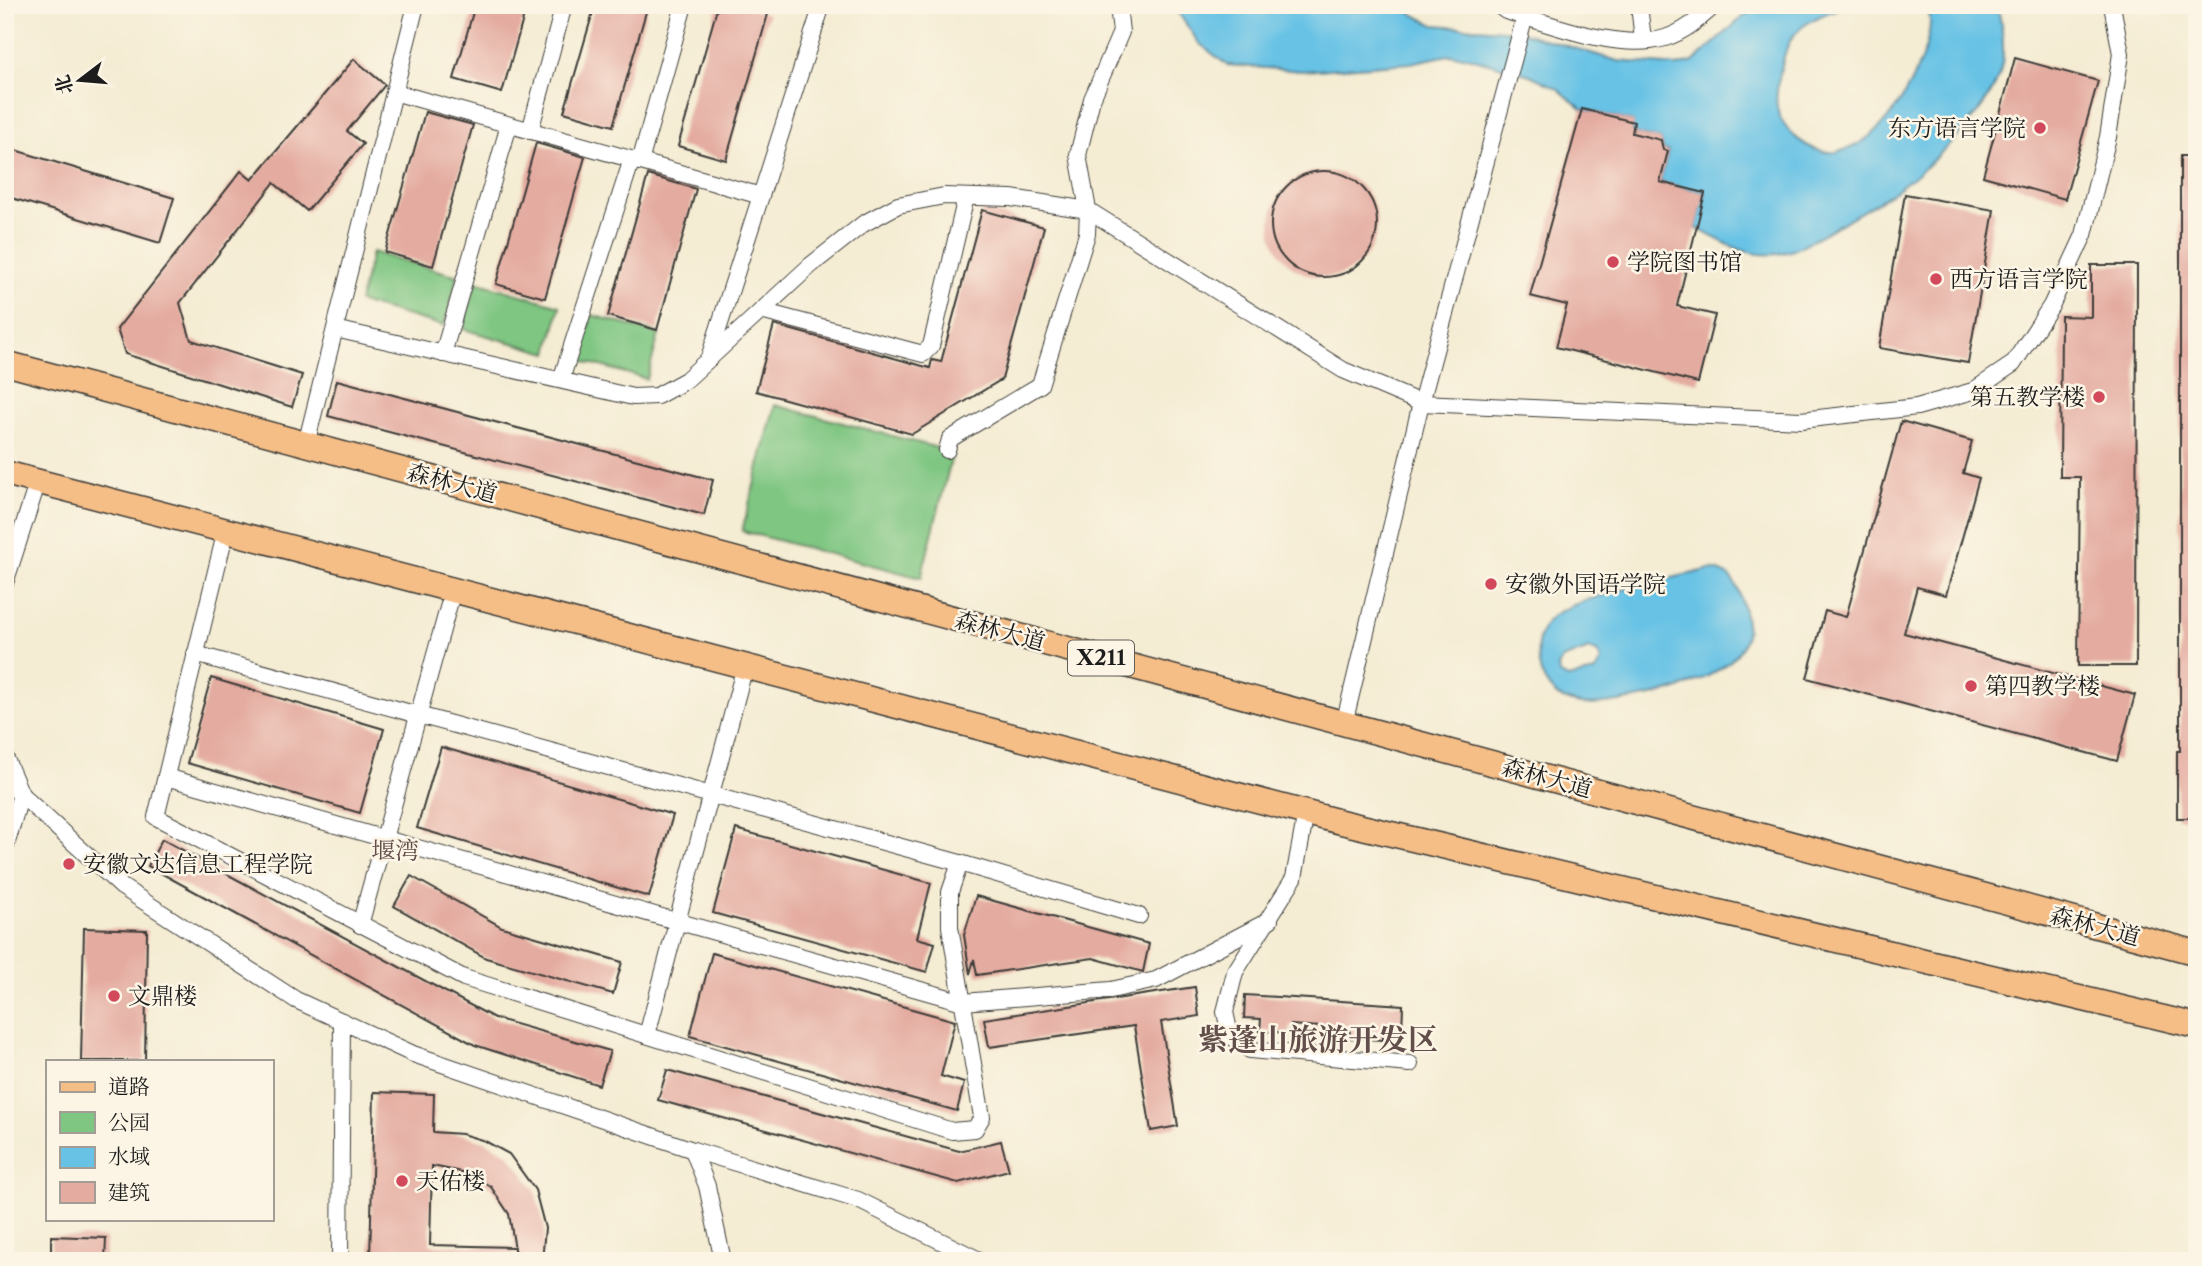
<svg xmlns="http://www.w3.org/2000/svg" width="2202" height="1266" font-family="'Libre Caslon Text','Noto Serif SC',serif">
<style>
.green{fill:#7fc682;stroke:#4e714f;stroke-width:2}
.water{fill:#68c2e5;stroke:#426f80;stroke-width:2;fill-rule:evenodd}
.building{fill:#e4aba0}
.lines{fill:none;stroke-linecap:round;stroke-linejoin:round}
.street-casing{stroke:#3c3b37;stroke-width:18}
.primary-casing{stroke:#3c3b37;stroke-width:27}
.street{stroke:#fff;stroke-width:16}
.primary{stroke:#f6be87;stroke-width:24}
.poi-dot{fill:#d1495b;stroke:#fcf5e5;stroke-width:2.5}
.labels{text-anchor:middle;stroke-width:5;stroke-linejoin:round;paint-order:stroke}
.shield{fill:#fcf5e5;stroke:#5f5d58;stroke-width:2}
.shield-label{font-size:21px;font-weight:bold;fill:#1c1c1c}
.poi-label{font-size:23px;fill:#1c1c1c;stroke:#fcf5e5;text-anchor:start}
.street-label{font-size:23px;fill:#1c1c1c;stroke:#fcf5e5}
.neighbourhood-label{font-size:24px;fill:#624e4a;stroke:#fcf5e5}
.district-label{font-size:30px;font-weight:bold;fill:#624e4a;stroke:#fcf5e5}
</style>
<rect width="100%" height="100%" fill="#fcf5e5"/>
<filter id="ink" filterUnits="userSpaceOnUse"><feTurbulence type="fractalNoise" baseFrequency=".0143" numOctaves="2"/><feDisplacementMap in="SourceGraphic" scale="14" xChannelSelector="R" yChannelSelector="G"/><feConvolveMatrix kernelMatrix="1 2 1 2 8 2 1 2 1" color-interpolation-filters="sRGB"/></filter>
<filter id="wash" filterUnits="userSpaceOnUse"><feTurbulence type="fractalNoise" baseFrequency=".00686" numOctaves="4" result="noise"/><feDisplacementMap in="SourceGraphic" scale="28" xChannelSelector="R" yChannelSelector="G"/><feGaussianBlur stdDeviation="1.57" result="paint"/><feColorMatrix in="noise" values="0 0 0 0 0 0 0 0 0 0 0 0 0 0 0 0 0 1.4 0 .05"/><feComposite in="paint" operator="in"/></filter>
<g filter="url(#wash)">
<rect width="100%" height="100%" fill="#f4ecd3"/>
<g class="green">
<path d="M372,252l86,24 -14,50 -85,-24z"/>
<path d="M476,282l84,24 -12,47 -85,-24z"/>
<path d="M592,315l67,19 -12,45 -68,-19z"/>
<path d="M775,405l178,47 -32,126 -179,-47z"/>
</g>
<g class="water">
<path d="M1173,5h223l38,20 83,6 101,30 59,5 16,-4 63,-57h93c-15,6 -32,10 -44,20 -15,10 -19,23 -23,40 -3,14 -7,28 -5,42 4,24 34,48 59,45 33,-5 59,-39 73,-66 11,-21 28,-57 18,-81h70c5,19 8,39 5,59 -4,22 -20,44 -34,60 -52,62 -103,86 -172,125 -38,15 -67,-3 -100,-21l9,-35 -45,-11 8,-31 -5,-1 -2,-10 -29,-7 1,-11 -51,-13 -25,-21 -27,-13 -66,-19 -15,-1 -39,8 -107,8 -76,-6 -28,-22z"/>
<path d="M1710,569c19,3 26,11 31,30 3,11 7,25 5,36 -6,37 -74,58 -105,63 -25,4 -49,11 -73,3 -34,-11 -42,-70 -11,-88 34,-20 111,-33 153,-44zM1589,649l8,3 4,8 -6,12 -27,6 -9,-5 -1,-6 4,-8z"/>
</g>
<g id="blocks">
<g class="building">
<path d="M475,5h52l-25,88 -48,-14z"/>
<path d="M595,5h53l-35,121 -49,-14z"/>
<path d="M718,5h18l32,9 -42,146 -48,-14z"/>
<path d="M2015,58l83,23 -33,118 -82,-23z"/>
<path d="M354,59l31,26 -38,46 16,13 -56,67 -33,-28 -94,120 11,37 111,35 -10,32 -167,-53 -8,-25 124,-158 11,9z"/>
<path d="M1582,109l52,13 -2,11 29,7 2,10 5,1 -8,31 45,11 -28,113 38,9 -17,68 -142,-36 11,-42 -37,-9z"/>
<path d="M425,112l48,13 -40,141 -48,-14z"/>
<path d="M536,143l49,14 -40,141 -49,-14z"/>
<path d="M5,147l169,51 -14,45 -155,-47z"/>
<path d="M2180,156h17v662h-20v-67h3z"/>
<circle cx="1324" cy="224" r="53"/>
<path d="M648,175l48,14 -39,141 -49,-14z"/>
<path d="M1905,194l89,16 -26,153 -89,-15z"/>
<path d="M982,210l62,17 -42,152 -90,55 -156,-43 18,-66 156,43 2,-8 9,2z"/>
<path d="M2091,265h46l-1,401h-58l2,-189h-20l1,-161 30,1z"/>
<path d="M337,380l376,100 -9,35 -376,-99z"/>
<path d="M1901,421l71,20 -9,32 16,5 -33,117 -29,-8 -13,46 231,62 -18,66 -310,-83 18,-67 21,6z"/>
<path d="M211,678l173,51 -24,84 -173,-50z"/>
<path d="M441,747l232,68 -24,82 -232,-69z"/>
<path d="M736,829l195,54 -14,55 18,5 -8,29 -214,-59z"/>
<path d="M162,839l332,179 116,33 -11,34 -124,-40 -327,-179z"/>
<path d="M411,876l91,51 120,35 -9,32 -127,-36 -92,-52z"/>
<path d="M976,896l173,48 -6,28 -50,-14 -116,17 -3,-16 -4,15 -6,-39z"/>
<path d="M84,928l63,2 -2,131h-64z"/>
<path d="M712,953l243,68 -14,55 23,7 -7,28 -267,-75z"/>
<path d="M1195,987l4,29 -38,6 17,104 -27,5 -17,-105 -145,21 -5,-28z"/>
<path d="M1245,995l158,10 -1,27 -19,-1v9l-34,-2 1,-9 -59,-4 -1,8 -30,-2 1,-12 -17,-1z"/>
<path d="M667,1070l292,81 42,-10 8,29 -51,13 -300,-83z"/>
<path d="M374,1092l60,2 -1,38 29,2 23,7 24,13 26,36 10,38 -3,33h-25l-8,-47 -18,-27 -20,-13 -39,-8 -2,79 84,2v14h-144z"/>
<path d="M51,1236l55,2 -1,23h-54z"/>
</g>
</g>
</g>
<g filter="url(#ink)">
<use href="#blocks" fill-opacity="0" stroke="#3c3b37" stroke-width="2"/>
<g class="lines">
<defs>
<g id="street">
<path d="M1498,5l8,6c45,13 113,41 159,27 20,-6 35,-20 50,-33"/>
<path d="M1639,5l4,35"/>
<path d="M394,92l367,104"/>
<path d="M530,131l34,-126"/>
<path d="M640,162l44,-157"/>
<path d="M761,311l162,43 8,-8 35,-149"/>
<path d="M335,329l298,68 24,-1 29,-16 125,-115 52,-41 35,-19 46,-9 67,2 77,12 255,160 78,33 380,17 116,-13 56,-16 40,-27 38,-58 33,-71 24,-98 13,-83 -9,-49"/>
<path d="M443,354l66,-229"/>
<path d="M709,358l113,-353"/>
<path d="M561,380l71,-221"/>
<path d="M306,444l110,-439"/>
<path d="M947,450l3,-11 90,-54 47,-151 1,-24 -10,-55 14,-56 29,-67 -3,-27"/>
<path d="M226,530l-70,287 308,161 488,153 23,-2 7,-12 -32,-190v-35l10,-29"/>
<path d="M5,583l33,-102"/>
<path d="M195,654l765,209 179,53"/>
<path d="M1344,724l77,-321 107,-398"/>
<path d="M5,757l16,37 -16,55"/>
<path d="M166,777l797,225 148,-12 45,-10 114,-60"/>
<path d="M5,780l117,107 174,113 117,54 280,96 165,50 123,61"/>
<path d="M1306,813l-12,65 -59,94 -10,40 5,23 20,15 160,14"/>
<path d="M360,925l93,-335"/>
<path d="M647,1035l98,-369"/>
<path d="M693,1150l14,36 16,75"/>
<path d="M340,1261l2,-240"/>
</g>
<g id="primary">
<path d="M5,363l2192,590"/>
<path d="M5,473l1336,349 856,204"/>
</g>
</defs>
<use href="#street" class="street-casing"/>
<use href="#primary" class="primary-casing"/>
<use href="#street" class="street"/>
<use href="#primary" class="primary"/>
</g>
</g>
<g class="poi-dot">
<circle cx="2040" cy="128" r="7"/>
<circle cx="1613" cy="262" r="7"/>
<circle cx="1936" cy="279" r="7"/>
<circle cx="2099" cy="397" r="7"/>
<circle cx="1491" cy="584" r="7"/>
<circle cx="1971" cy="686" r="7"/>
<circle cx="69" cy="864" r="7"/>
<circle cx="114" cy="996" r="7"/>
<circle cx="402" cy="1181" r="7"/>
</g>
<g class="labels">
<rect class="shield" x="1068" y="640.5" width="66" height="35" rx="5"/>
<g class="shield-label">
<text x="1101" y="665">X211</text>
</g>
<g class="poi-label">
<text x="2026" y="136" text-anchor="end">东方语言学院</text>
<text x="1627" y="270">学院图书馆</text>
<text x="1950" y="287">西方语言学院</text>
<text x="2085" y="405" text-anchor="end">第五教学楼</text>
<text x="1505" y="592">安徽外国语学院</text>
<text x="1985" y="694">第四教学楼</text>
<text x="83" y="872">安徽文达信息工程学院</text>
<text x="128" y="1004">文鼎楼</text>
<text x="416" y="1189">天佑楼</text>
</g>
<g class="street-label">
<text transform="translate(452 483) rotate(15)" y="8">森林大道</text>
<text transform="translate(1000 631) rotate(15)" y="8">森林大道</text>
<text transform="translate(1547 778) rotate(15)" y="8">森林大道</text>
<text transform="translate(2095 926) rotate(15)" y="8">森林大道</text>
</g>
<g class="neighbourhood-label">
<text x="395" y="859">堰湾</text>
</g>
<g class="district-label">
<text x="1318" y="1050">紫蓬山旅游开发区</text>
</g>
</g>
<rect width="2202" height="1266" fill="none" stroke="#fcf5e5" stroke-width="28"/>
<rect x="46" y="1060" width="228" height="161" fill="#fcf5e5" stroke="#a29e95" stroke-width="2"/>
<rect x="60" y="1082" width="35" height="10" fill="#f6be87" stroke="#a29e95" stroke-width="2"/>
<text x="108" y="1094" font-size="21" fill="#1c1c1c">道路</text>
<rect x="60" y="1112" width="35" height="21" fill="#7fc682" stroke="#a29e95" stroke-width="2"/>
<text x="108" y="1130" font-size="21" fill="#1c1c1c">公园</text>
<rect x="60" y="1147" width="35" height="21" fill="#68c2e5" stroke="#a29e95" stroke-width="2"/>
<text x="108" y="1164" font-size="21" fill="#1c1c1c">水域</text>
<rect x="60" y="1182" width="35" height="21" fill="#e4aba0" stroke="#a29e95" stroke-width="2"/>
<text x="108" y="1200" font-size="21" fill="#1c1c1c">建筑</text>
<g transform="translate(80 80) rotate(254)" stroke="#fcf5e5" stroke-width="5" paint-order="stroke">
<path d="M0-5L12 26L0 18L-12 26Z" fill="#1c1c1c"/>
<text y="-10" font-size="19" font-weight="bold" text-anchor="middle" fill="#1c1c1c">北</text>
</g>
</svg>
